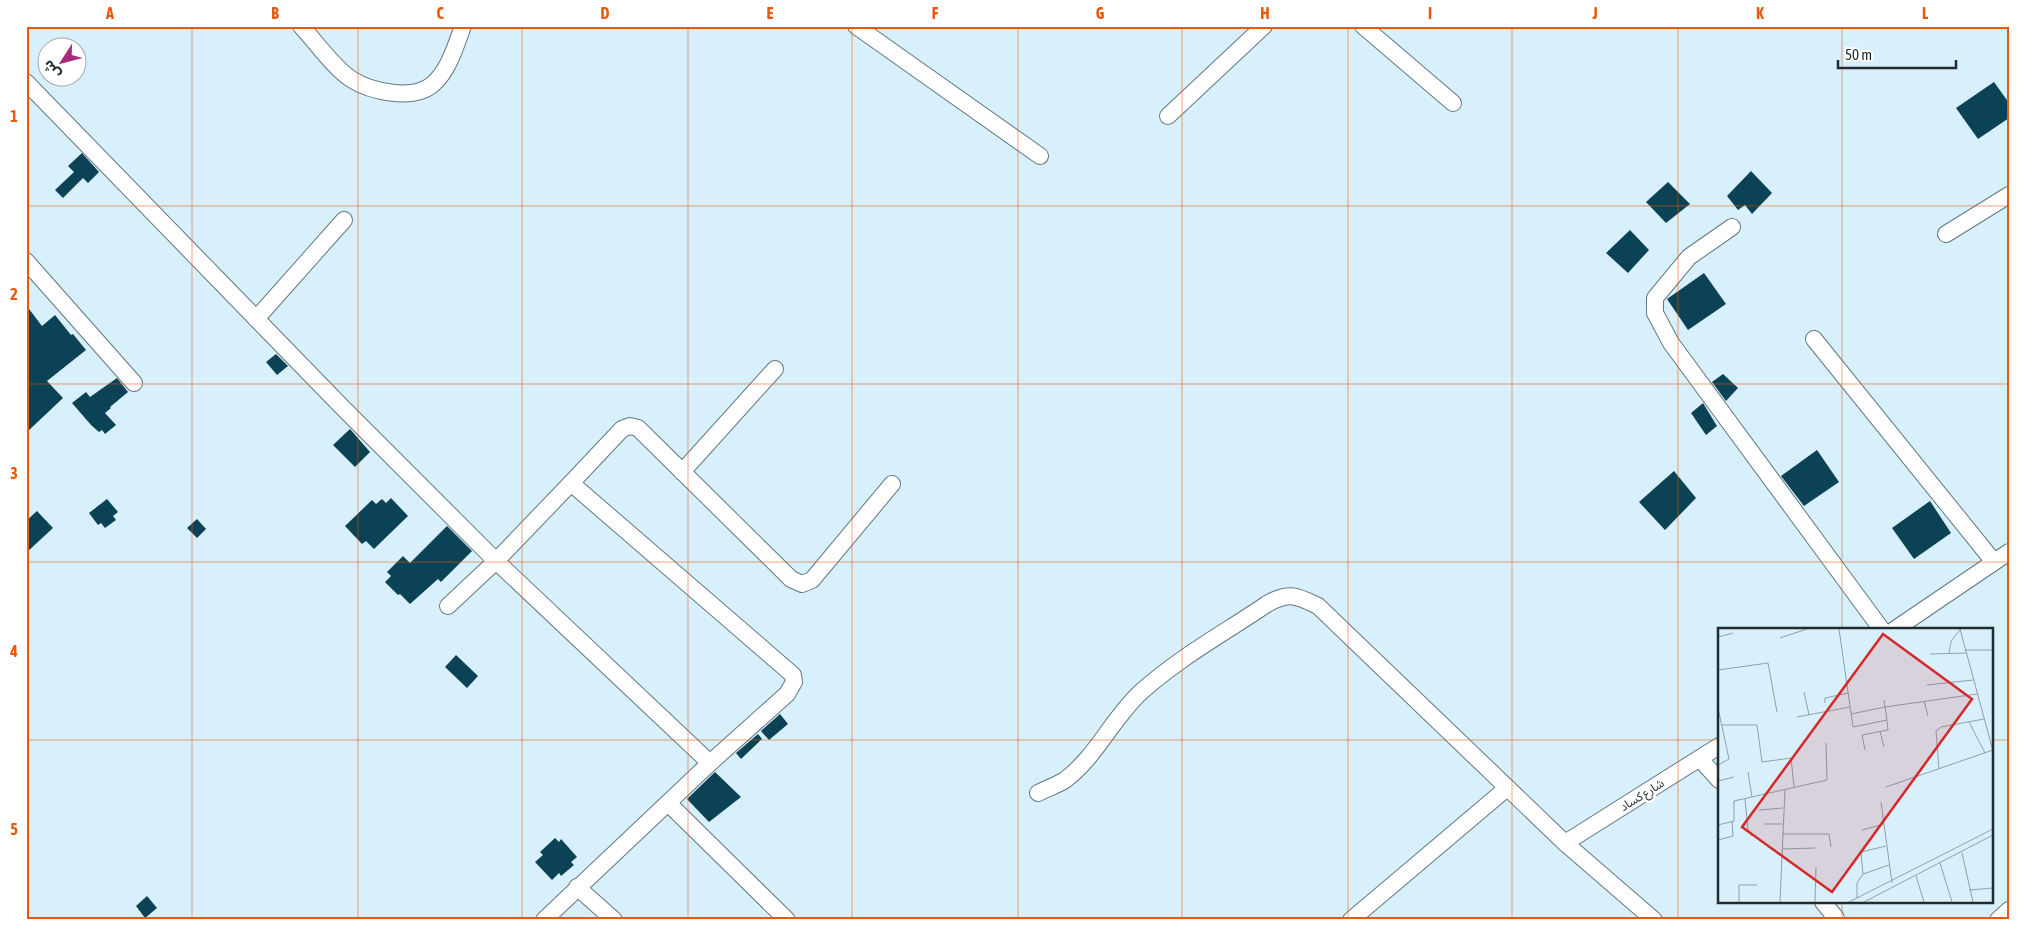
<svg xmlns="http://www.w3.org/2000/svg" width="2035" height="946" font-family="'Asap Condensed','Noto Sans Arabic',sans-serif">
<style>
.building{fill:#0c4255}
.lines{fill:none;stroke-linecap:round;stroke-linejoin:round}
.minor-casing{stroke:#637882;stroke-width:18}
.minor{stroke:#fff;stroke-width:16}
.grid{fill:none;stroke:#e8590c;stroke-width:1;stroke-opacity:0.55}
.labels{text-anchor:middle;stroke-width:5;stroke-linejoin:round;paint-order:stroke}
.street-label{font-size:12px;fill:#222b2f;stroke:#fff}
.inset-road{fill:none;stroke:#8fa1a9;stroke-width:1}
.view{fill:#d62828;fill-opacity:0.15;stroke:#d62828;stroke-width:2.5}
.inset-edge{fill:none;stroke:#222b2f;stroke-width:2.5}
.neatline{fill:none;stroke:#e8590c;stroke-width:2}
.grid-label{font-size:16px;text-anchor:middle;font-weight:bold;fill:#e8590c}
</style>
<rect width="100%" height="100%" fill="#d8f0fb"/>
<g class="building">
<path d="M1994,82l15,21v15l-31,21 -22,-31z"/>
<path d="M82,153l17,19 -11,11 -5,-5 -20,20 -8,-8 19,-18 -6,-6z"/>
<path d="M1751,171l21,22 -20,21 -7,-9 -7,5 -11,-14z"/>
<path d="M1668,182l22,22 -24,19 -20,-21z"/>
<path d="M1630,230l19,20 -21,23 -22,-20z"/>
<path d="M1704,273l22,31 -38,26 -21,-31z"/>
<path d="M26,305l16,21 13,-11 16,20 2,-1 13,16 -39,31 16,17 -37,35z"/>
<path d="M276,354l12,12 -11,9 -11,-13z"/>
<path d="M1723,374l15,14 -12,13 -14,-19z"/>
<path d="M117,378l11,14 -18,15 1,1 -6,5 11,12 -11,9 -3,-4 -3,2 -8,-7 -19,-22 14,-11 4,5z"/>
<path d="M1703,403l14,23 -11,9 -15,-22z"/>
<path d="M350,429l20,23 -15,15 -22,-22z"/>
<path d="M1817,450l22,32 -35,24 -23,-30z"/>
<path d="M1674,471l22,27 -31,32 -26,-28z"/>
<path d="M391,498l17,18 -34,33 -8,-8 -4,3 -17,-18 27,-26 4,4 6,-5 4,4z"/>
<path d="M107,499l11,13 -5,4 3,4 -11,8 -4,-5 -3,2 -9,-12z"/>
<path d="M1930,501l21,32 -37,26 -22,-31z"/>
<path d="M37,511l16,17 -27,25v-32z"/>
<path d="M197,519l9,10 -9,9 -10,-10z"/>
<path d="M447,526l25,25 -31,31 -3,-3 -28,25 -10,-10 -2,1 -13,-13 6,-6 -4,-4 16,-16 7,7z"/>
<path d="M456,655l22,21 -11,12 -22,-21z"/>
<path d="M780,714l8,10 -19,16 -8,-9z"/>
<path d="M758,734l4,5 -21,20 -5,-6z"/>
<path d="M715,772l26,25 -32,25 -22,-23z"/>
<path d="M555,838l4,4 2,-3 16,18 -6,5 3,3 -13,11 -2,-3 -7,7 -17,-18 8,-7 -3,-3z"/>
<path d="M147,896l10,12 -12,10 -9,-12z"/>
</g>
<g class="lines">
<defs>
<g id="minor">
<path d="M301,26c15,16 32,41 50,53 20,13 63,22 82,5 16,-14 23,-39 30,-58"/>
<path d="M856,26l184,130"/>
<path d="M1363,26l90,77"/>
<path d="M26,82l317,326 153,153 -48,45"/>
<path d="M1168,116l96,-90"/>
<path d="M1732,227l-43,30 -34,41v15l16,30 211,287"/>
<path d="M1946,234l63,-39"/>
<path d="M26,261l108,122"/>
<path d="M256,319l88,-99"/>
<path d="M1814,339l180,223"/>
<path d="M682,472l93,-103"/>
<path d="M571,483l-75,78 214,202"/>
<path d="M1894,630l115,-78"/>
<path d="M1700,759l19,21"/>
<path d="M1038,793c8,-4 19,-8 27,-13 32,-24 48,-63 77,-89 38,-34 84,-59 125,-87 22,-13 30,-8 51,2l247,237 89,77"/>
<path d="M668,803l119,117"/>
<path d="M1565,843l154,-97"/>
<path d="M577,887l37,33"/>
<path d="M1823,902l13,16"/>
<path d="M544,920l166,-157 77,-69 7,-12 -1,-7 -222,-192 51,-54 8,-3 8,2 153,151 11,5 10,-4 80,-96"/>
<path d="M1351,920l156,-132"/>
<path d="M1998,920l11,-10"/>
</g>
</defs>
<use href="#minor" class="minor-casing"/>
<use href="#minor" class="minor"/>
</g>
<path class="grid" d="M192,26v894M358,26v894M522,26v894M688,26v894M852,26v894M1018,26v894M1182,26v894M1348,26v894M1512,26v894M1678,26v894M1842,26v604M26,206h1983M26,384h1983M26,562h1983M26,740h1693M1991,740h18M1842,902v18"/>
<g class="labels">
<g class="street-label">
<text transform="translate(1642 795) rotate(-32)" y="4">شارع كساد</text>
</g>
</g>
<g transform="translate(1718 628)">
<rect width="275" height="275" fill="#d8f0fb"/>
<path class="inset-road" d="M121,1l14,98 34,-7 1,10 -26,5 3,15M242,1l33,122M0,9l15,-4M62,10l27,-9M247,22h28M212,26l36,-1M231,26l2,-13 9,-11M0,42l50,-7 9,49M209,57l46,-5M86,64l5,23M166,72l1,7 92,-13M206,73l4,15M107,75v-5l23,-5M0,80l11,51 -11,6M133,86l34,-7 2,13M79,89l53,-10M251,94l16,31M3,97h36l5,37 29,-4 3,29M162,103l4,16M221,141l-3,-38 5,-4 43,-8M30,144l4,25M0,153l16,-4M168,159l107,-37M27,171l3,31 4,6M163,174l11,81M41,182l24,-2M46,196h18M0,197l16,-4v-20l93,-21 -1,-37M144,202l22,-6M64,206h47l2,13M0,212l15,-4 -1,-14M64,221l33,-1M244,225l11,49M222,235l12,39M145,246l26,-9M198,248l8,26M251,262l24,-2M139,270v-15l6,-9 -2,-22 25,-6M21,274v-17h18M62,274l5,-113M97,274l1,-35M131,274l144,-73M146,274l129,-67"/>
<path class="view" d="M165,6l89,65 -140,193 -90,-65z"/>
<rect width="275" height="275" class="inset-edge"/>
</g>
<rect width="2035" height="946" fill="none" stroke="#ffffff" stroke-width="55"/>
<g transform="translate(62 62) rotate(234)"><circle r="24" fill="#ffffff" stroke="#a7aaac"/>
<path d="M0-4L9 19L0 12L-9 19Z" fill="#aa2a79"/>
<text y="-8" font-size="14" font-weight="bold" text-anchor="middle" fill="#222b2f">ش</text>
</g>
<path d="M1838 60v8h118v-8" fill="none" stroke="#222b2f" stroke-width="2.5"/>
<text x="1845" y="60" font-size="15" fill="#222b2f" stroke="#ffffff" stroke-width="4" paint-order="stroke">50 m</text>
<rect x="28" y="28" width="1980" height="890" class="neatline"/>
<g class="grid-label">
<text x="110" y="19">A</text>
<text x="275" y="19">B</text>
<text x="440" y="19">C</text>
<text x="605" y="19">D</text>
<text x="770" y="19">E</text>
<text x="935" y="19">F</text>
<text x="1100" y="19">G</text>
<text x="1265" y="19">H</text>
<text x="1430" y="19">I</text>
<text x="1595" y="19">J</text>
<text x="1760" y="19">K</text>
<text x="1925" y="19">L</text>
<text x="14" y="122">1</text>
<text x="14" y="300">2</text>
<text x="14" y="479">3</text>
<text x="14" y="657">4</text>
<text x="14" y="835">5</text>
</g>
</svg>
